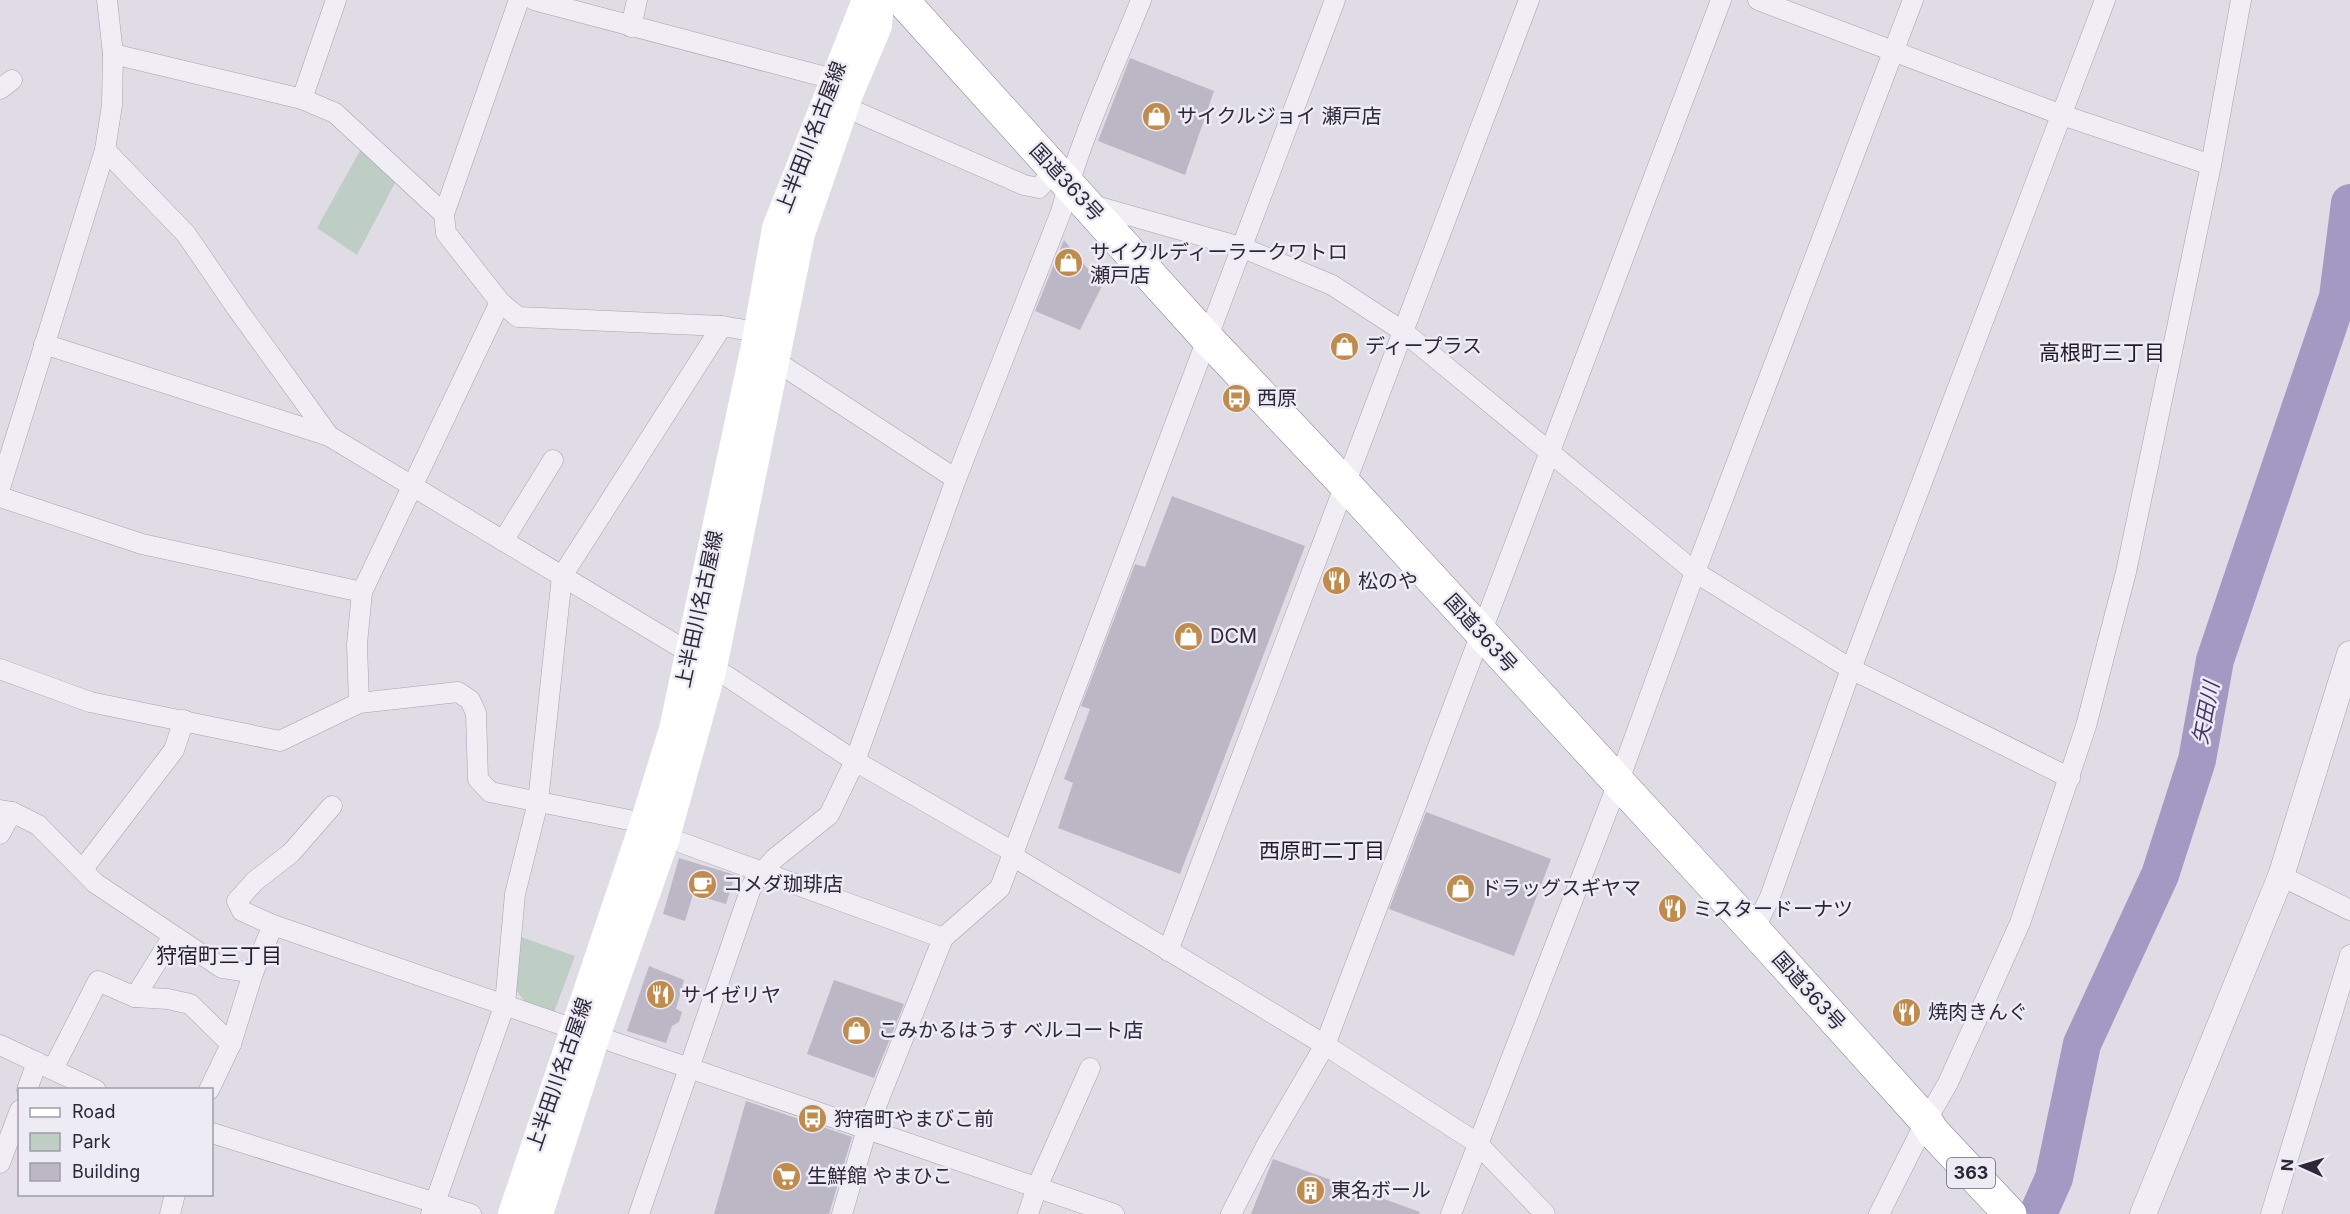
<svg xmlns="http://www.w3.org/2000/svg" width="2350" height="1214" font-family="Inter,'Noto Sans JP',sans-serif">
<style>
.green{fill:#becec5}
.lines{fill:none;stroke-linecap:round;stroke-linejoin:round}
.river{stroke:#a29ac2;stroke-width:38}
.building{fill:#bbb7c4}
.minor-casing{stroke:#a6a2ae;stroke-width:21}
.tertiary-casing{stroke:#a6a2ae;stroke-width:27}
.trunk-casing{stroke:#8b859a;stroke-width:34}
.minor{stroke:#f0eef4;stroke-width:20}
.tertiary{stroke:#f0eef4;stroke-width:26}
.secondary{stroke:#fff;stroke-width:28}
.trunk{stroke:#fff;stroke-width:33}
.labels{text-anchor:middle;stroke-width:5;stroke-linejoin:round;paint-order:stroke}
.shield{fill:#edebf3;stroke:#676272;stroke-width:1.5}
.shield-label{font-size:18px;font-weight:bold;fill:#2d273a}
.poi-label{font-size:20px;fill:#2d273a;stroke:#edebf3;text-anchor:start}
.street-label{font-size:20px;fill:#2d273a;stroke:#edebf3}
.neighbourhood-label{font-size:21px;fill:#201a2a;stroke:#edebf3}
.water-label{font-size:21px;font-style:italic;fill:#42366a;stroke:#edebf3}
</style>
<rect width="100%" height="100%" fill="#dfdce5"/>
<g class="green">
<path d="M361,149l35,32 -39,74 -40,-27z"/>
<path d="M521,937l54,19 -22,59 -28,-13 -15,-20z"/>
</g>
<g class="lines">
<path class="river" d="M2038,1214l16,-36 28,-134 78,-169 37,-115 18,-100 123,-363 12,-94"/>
</g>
<g class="building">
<path d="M1130,58l84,33 -29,84 -87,-34z"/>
<path d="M1064,240l38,46 -22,44 -45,-19z"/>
<path d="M1172,496l133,50 -125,328 -122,-46 15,-45 -9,-4 26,-70 -9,-3 54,-142 10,3z"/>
<path d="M1426,812l125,47 -37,97 -125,-47z"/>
<path d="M679,858l56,17 -9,29 -33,-10 -8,27 -22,-7z"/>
<path d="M649,966l35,14 -8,29 6,3 -3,10 -7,4 -6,17 -39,-12z"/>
<path d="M834,980l70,24 -30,74 -67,-24z"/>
<path d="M746,1101l106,36 -23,77h-115z"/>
<path d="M1273,1159l147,53 -1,2h-168z"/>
</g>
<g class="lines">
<defs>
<g id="minor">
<path d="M534,0l299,79"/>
<path d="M1758,0l304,115 149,50"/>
<path d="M631,27l6,-27"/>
<path d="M113,54l189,45 33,14 109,101 2,19 54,69 18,15 204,9 35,6"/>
<path d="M0,89l12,-9"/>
<path d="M302,99l34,-99"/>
<path d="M845,107l179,78 15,3 16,-19"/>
<path d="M105,150l81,84 52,76 91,126 361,217"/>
<path d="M1089,204l152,43 91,38 72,47 291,240 156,97 254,-669"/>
<path d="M444,214l75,-214"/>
<path d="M44,344l285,92"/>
<path d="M774,360l182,119"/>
<path d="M0,488l105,-338 7,-45 1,-51 -6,-54"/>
<path d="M0,497l142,47 220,48"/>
<path d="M503,541l50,-81"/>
<path d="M713,667l142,94 158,91 6,8 306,185 152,98 68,71"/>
<path d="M0,669l90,33 190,39 79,-38 99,-11 12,8 6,13 2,66 12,13 154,31"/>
<path d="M359,703l-2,-59 5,-52 138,-290"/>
<path d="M0,810l12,2 26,13 57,58 127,85 31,5"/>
<path d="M0,834l12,-22"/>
<path d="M666,837l277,101"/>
<path d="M83,869l91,-119 10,-30"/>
<path d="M2281,876l69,34"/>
<path d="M273,925l-31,-14 -5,-10 18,-20 36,-28 41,-47"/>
<path d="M1754,930l16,-33 81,-228 219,109"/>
<path d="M1168,951c119,-318 241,-634 361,-951"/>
<path d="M135,997l38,-61"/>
<path d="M596,1036l518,178"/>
<path d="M0,1045l96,45"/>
<path d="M53,1069l45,-88 37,16 33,2 22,5 41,40"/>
<path d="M27,1090l10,-28"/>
<path d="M209,1090l22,-46 22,-71 20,-48 301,104"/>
<path d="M212,1133l259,81"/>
<path d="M0,1163l20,-53"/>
<path d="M170,1214l5,-20"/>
<path d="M431,1214l74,-210 10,-110 23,-92 24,-226 160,-250"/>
<path d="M639,1214l113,-329 22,-26 55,-44 26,-54 101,-282 105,-267c19,-73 52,-142 80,-212"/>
<path d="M842,1214l25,-85 76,-191 57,-50 335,-888"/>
<path d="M1028,1214l9,-27 53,-119"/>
<path d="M1231,1214l35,-68 59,-101 396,-1045"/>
<path d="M1451,1214l167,-431 77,-211 218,-572"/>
<path d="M1879,1214l47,-93 22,-38 72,-160 66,-197 40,-154 85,-407 30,-165"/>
<path d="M2271,1214l79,-259"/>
</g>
<path id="tertiary" d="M2143,1214l138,-338 69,-222"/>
<path id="trunk" d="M902,0l304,337 138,146 410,447 172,191 7,11 77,82"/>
</defs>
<use href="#minor" class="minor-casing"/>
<use href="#tertiary" class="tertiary-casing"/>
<use href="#trunk" class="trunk-casing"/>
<use href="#minor" class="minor"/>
<use href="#tertiary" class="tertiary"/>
<g class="secondary">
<path d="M512,1214l132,-391 29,-94 82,-383 21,-118 90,-228"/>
<path d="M539,1214l57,-178 70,-199 47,-170 88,-433 49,-142 28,-66 2,-26"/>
</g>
<use href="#trunk" class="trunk"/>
</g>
<defs>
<symbol id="shop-disc" viewBox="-11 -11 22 22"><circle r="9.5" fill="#c18b4b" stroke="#edebf3"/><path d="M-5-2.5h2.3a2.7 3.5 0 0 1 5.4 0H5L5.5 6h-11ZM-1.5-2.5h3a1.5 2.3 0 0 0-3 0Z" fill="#fff"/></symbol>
<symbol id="bus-disc" viewBox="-11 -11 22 22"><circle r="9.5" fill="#c18b4b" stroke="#edebf3"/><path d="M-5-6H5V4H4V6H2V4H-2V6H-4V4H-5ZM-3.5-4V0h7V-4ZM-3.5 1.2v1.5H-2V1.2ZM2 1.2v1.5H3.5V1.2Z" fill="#fff"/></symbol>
<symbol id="restaurant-disc" viewBox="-11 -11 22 22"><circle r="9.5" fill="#c18b4b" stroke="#edebf3"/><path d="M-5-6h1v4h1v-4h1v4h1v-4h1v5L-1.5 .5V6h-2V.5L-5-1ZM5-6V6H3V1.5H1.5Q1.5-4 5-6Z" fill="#fff"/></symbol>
<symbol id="cafe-disc" viewBox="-11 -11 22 22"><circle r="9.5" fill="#c18b4b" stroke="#edebf3"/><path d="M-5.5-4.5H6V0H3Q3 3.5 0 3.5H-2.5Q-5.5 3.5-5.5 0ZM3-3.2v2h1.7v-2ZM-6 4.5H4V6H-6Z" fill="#fff"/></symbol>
<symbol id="supermarket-disc" viewBox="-11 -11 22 22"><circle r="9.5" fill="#c18b4b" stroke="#edebf3"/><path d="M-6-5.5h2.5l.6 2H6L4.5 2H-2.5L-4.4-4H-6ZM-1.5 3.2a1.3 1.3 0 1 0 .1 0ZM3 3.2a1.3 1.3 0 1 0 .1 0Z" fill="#fff"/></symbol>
<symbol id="building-disc" viewBox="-11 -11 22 22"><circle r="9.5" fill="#c18b4b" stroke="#edebf3"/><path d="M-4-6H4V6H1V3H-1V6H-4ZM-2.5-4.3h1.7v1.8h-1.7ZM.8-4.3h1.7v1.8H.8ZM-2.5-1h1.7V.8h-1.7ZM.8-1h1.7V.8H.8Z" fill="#fff"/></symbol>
</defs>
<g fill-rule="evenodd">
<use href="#shop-disc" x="1140" y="100" width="33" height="33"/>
<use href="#shop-disc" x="1052" y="246" width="33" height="33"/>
<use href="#shop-disc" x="1328" y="330" width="33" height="33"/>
<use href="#bus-disc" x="1220" y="382" width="33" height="33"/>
<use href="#restaurant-disc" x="1320" y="564" width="33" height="33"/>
<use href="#shop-disc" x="1172" y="620" width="33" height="33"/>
<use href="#cafe-disc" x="686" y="868" width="33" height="33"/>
<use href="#shop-disc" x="1444" y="872" width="33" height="33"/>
<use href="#restaurant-disc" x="1656" y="892" width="33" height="33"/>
<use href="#restaurant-disc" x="644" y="978" width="33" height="33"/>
<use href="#restaurant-disc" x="1890" y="996" width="33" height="33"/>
<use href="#shop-disc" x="840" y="1014" width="33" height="33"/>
<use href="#bus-disc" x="796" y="1102" width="33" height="33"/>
<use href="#supermarket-disc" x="770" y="1160" width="33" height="33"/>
<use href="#building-disc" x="1294" y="1174" width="33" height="33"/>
</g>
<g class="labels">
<rect class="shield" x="1947" y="1158" width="48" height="30" rx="4.5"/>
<g class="shield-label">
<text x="1971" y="1179">363</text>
</g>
<g class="poi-label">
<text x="1177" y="123">サイクルジョイ 瀬戸店</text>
<text x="1090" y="259">サイクルディーラークワトロ<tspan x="1090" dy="23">瀬戸店</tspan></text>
<text x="1365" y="353">ディープラス</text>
<text x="1257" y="405">西原</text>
<text x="1358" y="588">松のや</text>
<text x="1210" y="643">DCM</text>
<text x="723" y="891">コメダ珈琲店</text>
<text x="1481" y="895">ドラッグスギヤマ</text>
<text x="1693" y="916">ミスタードーナツ</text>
<text x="681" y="1002">サイゼリヤ</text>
<text x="1928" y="1019">焼肉きんぐ</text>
<text x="878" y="1037">こみかるはうす ベルコート店</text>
<text x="834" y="1126">狩宿町やまびこ前</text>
<text x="807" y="1183">生鮮館 やまひこ</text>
<text x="1331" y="1197">東名ボール</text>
</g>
<g class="street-label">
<text transform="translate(811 137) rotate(-69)" y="7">上半田川名古屋線</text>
<text transform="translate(1067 182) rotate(47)" y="7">国道363号</text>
<text transform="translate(699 609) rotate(-78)" y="7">上半田川名古屋線</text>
<text transform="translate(1481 633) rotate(48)" y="7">国道363号</text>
<text transform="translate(1809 991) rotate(48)" y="7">国道363号</text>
<text transform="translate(559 1074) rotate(-71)" y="7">上半田川名古屋線</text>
</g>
<g class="neighbourhood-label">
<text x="2102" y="360">高根町三丁目</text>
<text x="1322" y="858">西原町二丁目</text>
<text x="219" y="963">狩宿町三丁目</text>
</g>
<g class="water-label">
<text transform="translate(2206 713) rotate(-79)" y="7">矢田川</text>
</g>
</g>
<rect x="18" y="1088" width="195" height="108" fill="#edebf3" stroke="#a09da9" stroke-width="1.5"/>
<rect x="30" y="1108" width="30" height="9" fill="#ffffff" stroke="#a09da9" stroke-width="1.5"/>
<text x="72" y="1118" font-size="18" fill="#2d273a">Road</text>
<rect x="30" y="1133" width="30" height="18" fill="#becec5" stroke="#a09da9" stroke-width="1.5"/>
<text x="72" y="1148" font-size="18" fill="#2d273a">Park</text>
<rect x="30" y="1163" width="30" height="18" fill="#bbb7c4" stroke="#a09da9" stroke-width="1.5"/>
<text x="72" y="1178" font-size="18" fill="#2d273a">Building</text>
<g transform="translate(2302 1166) rotate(274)" stroke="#edebf3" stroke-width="4.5" paint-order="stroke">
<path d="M0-4.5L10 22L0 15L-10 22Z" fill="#2d273a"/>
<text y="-9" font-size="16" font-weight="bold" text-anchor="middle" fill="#2d273a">N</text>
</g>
</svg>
